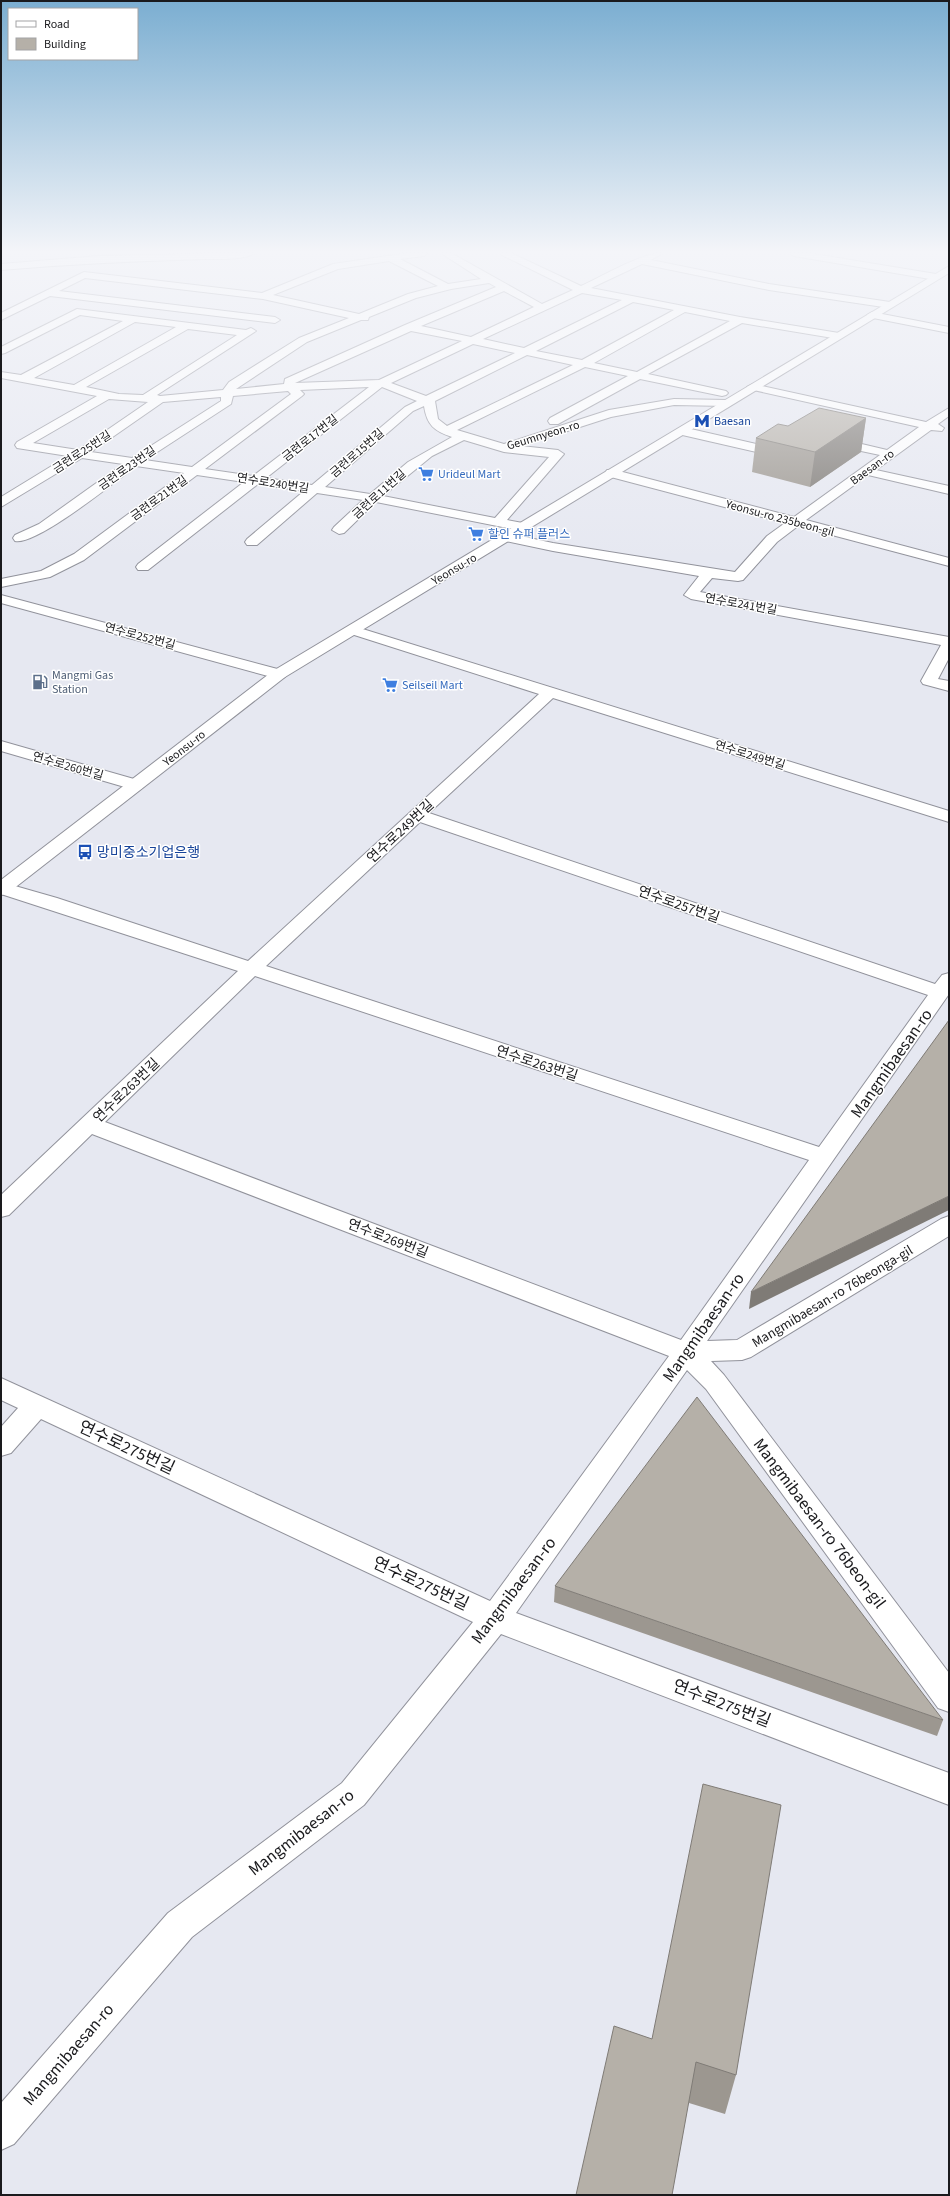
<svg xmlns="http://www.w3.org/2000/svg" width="950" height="2196" font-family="'Source Sans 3','Noto Sans KR',sans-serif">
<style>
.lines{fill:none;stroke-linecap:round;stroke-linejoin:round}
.minor-casing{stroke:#91929b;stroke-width:2}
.major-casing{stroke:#91929b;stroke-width:2}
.minor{fill:#fff;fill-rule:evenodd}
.major{fill:#fff;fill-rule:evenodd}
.wall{fill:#9c9790}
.shaded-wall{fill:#7f7b76}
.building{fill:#b5b0a8;stroke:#7f7b76}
.labels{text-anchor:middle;stroke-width:3;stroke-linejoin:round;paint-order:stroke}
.far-transit-label{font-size:12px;fill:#164399;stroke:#fff;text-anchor:start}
.far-street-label{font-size:12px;fill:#1a1a1d;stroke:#fff}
.far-shop-label{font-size:12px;fill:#366cbe;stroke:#fff;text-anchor:start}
.far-service-label{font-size:12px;fill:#4e5e75;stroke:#fff;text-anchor:start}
.street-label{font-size:14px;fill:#1a1a1d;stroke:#fff}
.transit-label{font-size:14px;fill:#164399;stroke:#fff;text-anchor:start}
.near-street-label{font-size:17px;fill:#1a1a1d;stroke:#fff}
</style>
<rect width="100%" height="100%" fill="#e6e8f1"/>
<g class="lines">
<defs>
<g id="minor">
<path d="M232,253h22c-7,7 -38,6 -48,6 -69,2 -137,5 -205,11v-6l98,-8z"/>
<path d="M408,253h20l-4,3 -24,3 48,25 33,-5 -40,-26h10l91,51 31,-14 -71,-35 -1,-2h10l70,33c22,-10 60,-33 82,-33l-12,7 118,24 121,18 5,3 -5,3 -121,-18 -127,-26 -51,24 149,29 99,16 5,3 -5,3 -97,-16 -94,51 78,17 2,2 -2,2 -4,1 -82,-17 -82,45h-8l-2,-3 2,-3 78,-42 -43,-9 -128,63 47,14 105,-34 65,-11 53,1 6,3 -6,3 -53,-1 -63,12 -90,29 37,4 6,4 -57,66 21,4 2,3 -2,3 -5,1 -147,-29 -32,31 -5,1 -7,-4 2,-3 29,-27 -46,-7 -60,52h-10l-2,-3 2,-3 57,-48 -46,-7 -110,86h-10l-2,-3 2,-3 106,-82 -47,-7 -113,85 -34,17 -49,10v-8l40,-8 33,-17 110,-81 -48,-7c-20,15 -100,80 -121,75l-2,-3 2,-3 24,-11 84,-60 -41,-6 -81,49v-10l67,-41 -51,-8 -2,-3 2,-3 80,-46 -96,-18v-6l20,3 102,-54 -43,-6 -75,38 -4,1v-7l76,-38 169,21 5,-2 5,3 -99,64 3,1 63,-6 6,-8 70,-44 50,-20 -86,-19 -178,-21 -26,13 216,26 5,3 -5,3 -225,-27 -49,24v-7l83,-41 178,21 71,-29zM389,261l49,25 -30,8 -49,20 -86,-19 65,-26zM489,283l7,4 -91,38 -120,54 -1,5 -48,5 71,-47 54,-22h7l1,-3 47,-19 35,-9zM504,291l30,16 -63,30 -50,-11zM582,293l40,7 -98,48 -41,-9zM633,302l41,8 -92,50 -46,-9zM685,312l45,9 -93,51 -43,-9zM135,322l41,5 -102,58 -40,-7zM188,329l49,6 -94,60 -24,-1 -33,-7zM411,331l51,10 -83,39 -84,3zM473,344l42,9 -89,43 -35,-13zM527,355l46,10 -126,61 -9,-7 -3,-18zM369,387l-116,89 -48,-7 97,-73 2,-2 -4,-4zM382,387l35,14 -12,6 -93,78 -46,-7zM288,391l3,3 -99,73 -47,-7 86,-56 2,-8zM221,397v4l-89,57 -41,-6 72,-50zM109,399l39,3 -70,48 -45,-7zM424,406c3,19 10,25 28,31l-44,25 -38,32 -45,-7 88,-76zM464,440l40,12 45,5 -54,61 -112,-22 49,-40z"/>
<path d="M789,253h19l128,21 5,3 -5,3 -142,-24z"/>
<path d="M872,312l77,15v6l-81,-16 -1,-2z"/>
<path d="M753,384l173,38 23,-14v8l-11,8 6,4 -2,3 -11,-1 -55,40 73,16v8l-81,-19 -62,45 143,38v8l-151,-40 -21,16 -34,38 -5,1 -26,-3 -12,14 249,45v21l-11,21 11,2v10l-26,-7 -2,-3 20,-36 -250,-46 -7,-4 15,-19 -146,-25 -52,-11 -2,-3 7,-4 47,10 182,29 32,-36 18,-13 -178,-47 -2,-3 2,-3h8l179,47 86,-62 -52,-11 -2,-3 2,-3 4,-1 55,13 32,-23 -170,-38 -2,-2z"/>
<path d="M682,427l101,23 6,4 -6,4 -105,-24 -2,-3z"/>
<path d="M1,595l284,76 2,3 -2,3 -6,2 -278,-76z"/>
<path d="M353,626l596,185v11l-396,-124 -124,115 506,171 7,-9 7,-2v21l-242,347 30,-1 204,-121 8,-3v20l-198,121 -9,3 -31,1 13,14 225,298v39l-11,-4 -232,-319 -19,-19 -171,243 433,160v32l-448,-171 -137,171 -172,132 -178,207 -13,6v-47l167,-190 174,-130 131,-161 -432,-203 -30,34 -10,3v-29l17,-19 -17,-8v-22l489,223 179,-245 -577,-222 -83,81 -8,2v-22l237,-224 -237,-77v-12l56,16 191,63 291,-267 -191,-61 -2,-3 2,-3zM420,822l508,173 -109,152 -553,-181zM255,976l554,184 -128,180 -576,-218z"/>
<path d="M1,741l140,40 3,4 -3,4 -6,1 -134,-39z"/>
</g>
<path id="major" d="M949,266v7l-664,404 -277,216 -7,2v-15l272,-209z"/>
</defs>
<use href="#minor" class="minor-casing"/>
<use href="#major" class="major-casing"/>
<use href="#minor" class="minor"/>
<use href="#major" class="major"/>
</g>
<g class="wall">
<path d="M866,418l-5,34 -51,35 -58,-15 4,-34 32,-12z"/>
<path d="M555,1586l388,134 -6,16 -383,-134z"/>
<path d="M652,2039l84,36 -11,39 -36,-11z"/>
</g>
<g class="shaded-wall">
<path d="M866,418l-5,34 -51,35 5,-35z"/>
<path d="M949,1196v14l-200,99 2,-17z"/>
</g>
<g class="building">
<path d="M819,408l47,10 -51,34 -59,-14 22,-14 10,2z"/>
<path d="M949,1020v176l-198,96z"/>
<path d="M697,1397l246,323 -388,-134z"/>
<path d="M703,1784l78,21 -45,270 -40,-13 -24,133h-96l38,-169 38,13z"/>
</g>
<linearGradient id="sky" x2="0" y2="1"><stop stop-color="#7baed1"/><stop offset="0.45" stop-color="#f4f5f9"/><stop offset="1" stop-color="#f4f5f9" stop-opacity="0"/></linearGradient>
<rect width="950" height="560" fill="url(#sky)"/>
<defs>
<symbol id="metro-bare" viewBox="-9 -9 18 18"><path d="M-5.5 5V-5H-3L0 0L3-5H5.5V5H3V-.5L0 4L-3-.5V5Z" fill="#1a4fb4" stroke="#fff" stroke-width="2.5" paint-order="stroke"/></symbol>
<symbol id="supermarket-bare" viewBox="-9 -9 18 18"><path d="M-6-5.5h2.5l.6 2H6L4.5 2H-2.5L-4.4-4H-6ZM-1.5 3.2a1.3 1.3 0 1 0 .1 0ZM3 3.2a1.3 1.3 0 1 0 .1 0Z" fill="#3f7fe0" stroke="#fff" stroke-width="2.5" paint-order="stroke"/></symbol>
<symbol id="fuel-bare" viewBox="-9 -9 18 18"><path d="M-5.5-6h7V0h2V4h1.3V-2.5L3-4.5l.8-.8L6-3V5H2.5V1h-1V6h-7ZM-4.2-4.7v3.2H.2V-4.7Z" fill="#5c6f8a" stroke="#fff" stroke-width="2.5" paint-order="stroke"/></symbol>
<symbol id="bus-bare" viewBox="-9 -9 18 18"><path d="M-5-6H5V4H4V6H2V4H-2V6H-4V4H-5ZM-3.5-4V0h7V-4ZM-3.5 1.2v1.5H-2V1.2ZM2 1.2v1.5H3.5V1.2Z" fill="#1a4fb4" stroke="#fff" stroke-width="2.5" paint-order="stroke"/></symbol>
</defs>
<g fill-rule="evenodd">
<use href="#metro-bare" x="691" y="410" width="22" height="22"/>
<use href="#supermarket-bare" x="415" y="463" width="22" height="22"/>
<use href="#supermarket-bare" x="465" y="523" width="22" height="22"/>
<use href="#fuel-bare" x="29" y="671" width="22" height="22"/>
<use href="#supermarket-bare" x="379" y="674" width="22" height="22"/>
<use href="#bus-bare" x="74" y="841" width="22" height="22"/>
</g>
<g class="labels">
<g class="far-transit-label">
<text x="714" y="425">Baesan</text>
</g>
<g class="far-street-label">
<text transform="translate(543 435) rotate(-17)" y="4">Geumnyeon-ro</text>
<text transform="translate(310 438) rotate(-38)" y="4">금련로17번길</text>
<text transform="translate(82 452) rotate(-33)" y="4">금련로25번길</text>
<text transform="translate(357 453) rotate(-41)" y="4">금련로15번길</text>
<text transform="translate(872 467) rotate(-36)" y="4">Baesan-ro</text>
<text transform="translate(127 468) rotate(-35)" y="4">금련로23번길</text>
<text transform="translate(273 483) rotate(9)" y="4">연수로240번길</text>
<text transform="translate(379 494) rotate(-42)" y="4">금련로11번길</text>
<text transform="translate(159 498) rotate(-36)" y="4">금련로21번길</text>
<text transform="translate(780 518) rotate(15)" y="4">Yeonsu-ro 235beon-gil</text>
<text transform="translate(454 569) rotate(-31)" y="4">Yeonsu-ro</text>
<text transform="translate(741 604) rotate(10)" y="4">연수로241번길</text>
<text transform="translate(140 636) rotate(15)" y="4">연수로252번길</text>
<text transform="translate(184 748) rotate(-38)" y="4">Yeonsu-ro</text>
<text transform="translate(750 755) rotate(17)" y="4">연수로249번길</text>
<text transform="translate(68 766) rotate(16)" y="4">연수로260번길</text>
</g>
<g class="far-shop-label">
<text x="438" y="478">Urideul Mart</text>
<text x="488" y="538">할인 슈퍼 플러스</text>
<text x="402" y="689">Seilseil Mart</text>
</g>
<g class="far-service-label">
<text x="52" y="679">Mangmi Gas<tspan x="52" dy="14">Station</tspan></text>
</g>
<g class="street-label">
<text transform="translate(400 831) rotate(-43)" y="5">연수로249번길</text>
<text transform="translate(679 904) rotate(19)" y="5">연수로257번길</text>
<text transform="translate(537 1063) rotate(18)" y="5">연수로263번길</text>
<text transform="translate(126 1090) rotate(-44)" y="5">연수로263번길</text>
<text transform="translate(388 1238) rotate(21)" y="5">연수로269번길</text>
<text transform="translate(832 1296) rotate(-31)" y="5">Mangmibaesan-ro 76beonga-gil</text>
</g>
<g class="transit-label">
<text x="97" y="857">망미중소기업은행</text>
</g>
<g class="near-street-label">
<text transform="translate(891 1063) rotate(-55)" y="6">Mangmibaesan-ro</text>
<text transform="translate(703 1327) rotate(-55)" y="6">Mangmibaesan-ro</text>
<text transform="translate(127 1447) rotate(25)" y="6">연수로275번길</text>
<text transform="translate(820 1523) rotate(53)" y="6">Mangmibaesan-ro 76beon-gil</text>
<text transform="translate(421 1583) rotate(25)" y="6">연수로275번길</text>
<text transform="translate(513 1590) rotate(-53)" y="6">Mangmibaesan-ro</text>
<text transform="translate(722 1703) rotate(21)" y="6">연수로275번길</text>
<text transform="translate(301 1832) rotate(-38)" y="6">Mangmibaesan-ro</text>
<text transform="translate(68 2054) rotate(-49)" y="6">Mangmibaesan-ro</text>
</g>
</g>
<rect width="950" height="2196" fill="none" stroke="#1a1a1d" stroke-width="4"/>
<rect x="8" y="8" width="130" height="52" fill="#ffffff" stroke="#a3a3a5"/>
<rect x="16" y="21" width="20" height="6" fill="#ffffff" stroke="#a3a3a5"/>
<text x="44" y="28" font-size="12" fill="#1a1a1d">Road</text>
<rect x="16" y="38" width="20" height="12" fill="#b5b0a8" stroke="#a3a3a5"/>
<text x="44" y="48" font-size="12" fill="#1a1a1d">Building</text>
</svg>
